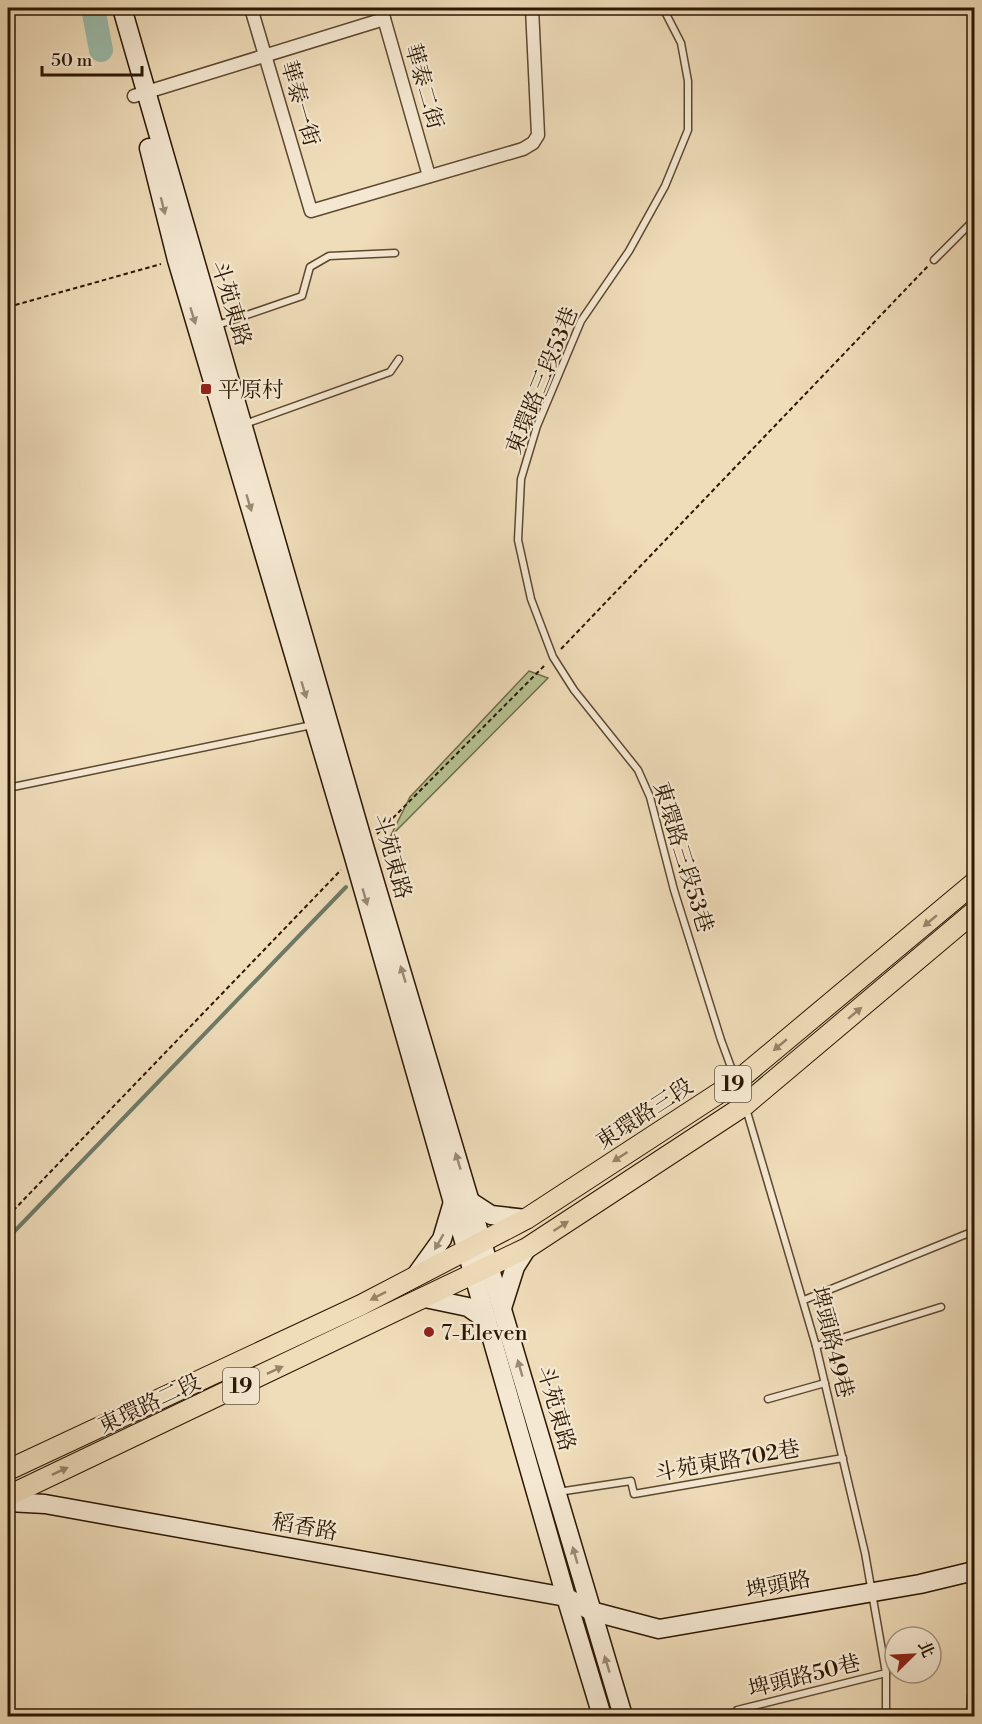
<svg xmlns="http://www.w3.org/2000/svg" width="982" height="1724" font-family="'Libre Bodoni','Noto Serif TC',serif">
<style>
.green{fill:#b6c191;stroke:#706c4a;stroke-width:1.5}
.lines{fill:none;stroke-linecap:round;stroke-linejoin:round}
.stream{stroke:#6e7a67;stroke-width:4}
.river{stroke:#9abcab;stroke-width:24}
.lane-casing{stroke:#5c4830;stroke-width:9}
.street-casing{stroke:#5c4830;stroke-width:15}
.secondary-casing{stroke:#2b1702;stroke-width:21}
.primary-casing{stroke:#2b1702;stroke-width:22}
.path{stroke:#2b1702;stroke-width:2;stroke-dasharray:4.5 3;stroke-linecap:butt}
.lane{stroke:#f5e8d2;stroke-width:6}
.street{stroke:#f5e8d2;stroke-width:12}
.secondary{stroke:#f5e8d2;stroke-width:18}
.primary{stroke:#efdcb9;stroke-width:20}
.oneway{fill:#9a8a74}
.oneway2{fill:#978367}
.poi-dot{fill:#8f2418;stroke:#f5e8d2;stroke-width:2}
.labels{text-anchor:middle;stroke-width:4.5;stroke-linejoin:round;paint-order:stroke}
.shield{fill:#f5e8d2;stroke:#685640;stroke-width:1.5}
.shield-label{font-size:21px;font-weight:bold;fill:#2b1702}
.street-label{font-size:22px;fill:#2b1702;stroke:#f5e8d2}
.poi-label{font-size:22px;fill:#2b1702;stroke:#f5e8d2;text-anchor:start}
</style>
<rect width="100%" height="100%" fill="#efdcb9"/>
<filter id="stains"><feTurbulence type="fractalNoise" baseFrequency=".00333" numOctaves="4"/><feColorMatrix values="0 0 0 0 .2 0 0 0 0 .09 0 0 0 0 .02 0 0 0 .5 -.17"/></filter>
<radialGradient id="worn" r=".72"><stop offset=".6" stop-color="#630" stop-opacity="0"/><stop offset="1" stop-color="#630" stop-opacity=".3"/></radialGradient>
<path class="green" d="M529,671l19,7 -158,159 20,-40z"/>
<g class="lines">
<path class="stream" d="M8,1238l338,-351"/>
<path class="river" d="M93,8l8,42"/>
<defs>
<g id="lane">
<path d="M663,8l18,35 7,38v49l-23,56 -36,65 -48,70 -44,105 -16,53 -3,61 13,59 22,58 21,33 64,80 12,27 24,93 47,150 24,65 71,241 49,207 21,120v43"/>
<path d="M934,260l40,-40"/>
<path d="M215,326l87,-30 8,-29 19,-11 66,-3"/>
<path d="M245,424l145,-52 9,-13"/>
<path d="M8,788l304,-63"/>
<path d="M804,1300l170,-69"/>
<path d="M816,1346l125,-39"/>
<path d="M768,1399l57,-16"/>
<path d="M558,1492l73,-11 3,13 209,-36"/>
<path d="M739,1716l-2,-6 149,-37"/>
<path d="M970,1716l1,-20"/>
</g>
<g id="street">
<path d="M251,8l60,203 212,-62 10,-6 5,-8 -6,-127"/>
<path d="M381,8l48,168"/>
<path d="M134,96l250,-77"/>
</g>
<g id="secondary">
<path d="M122,8l242,838 259,870"/>
<path d="M149,148l28,112 177,597 212,740 36,119"/>
<path d="M471,1202l20,13 35,4"/>
<path d="M414,1278l28,-39 11,-37"/>
<path d="M425,1298l43,9 19,13"/>
<path d="M502,1308l13,-41 12,-19"/>
<path d="M8,1502l37,2 521,93 25,14 68,18 261,-45 54,-13"/>
</g>
<g id="primary">
<path d="M8,1470l353,-165 165,-86 210,-137 238,-199"/>
<path d="M8,1496l519,-248 218,-143 229,-193"/>
</g>
</defs>
<use href="#lane" class="lane-casing"/>
<use href="#street" class="street-casing"/>
<use href="#secondary" class="secondary-casing"/>
<use href="#primary" class="primary-casing"/>
<g class="path">
<path d="M8,307l153,-43"/>
<path d="M561,649l367,-383"/>
<path d="M377,834l169,-170"/>
<path d="M8,1216l333,-346"/>
</g>
<use href="#lane" class="lane"/>
<use href="#street" class="street"/>
<use href="#secondary" class="secondary"/>
<use href="#primary" class="primary"/>
</g>
<defs><path id="oneway-solid" d="M-6-.8H1V-3.2L6.5 0L1 3.2V.8H-6Z" transform="scale(1.5)"/></defs>
<g class="oneway">
<use href="#oneway-solid" transform="translate(163 206) rotate(76)"/>
<use href="#oneway-solid" transform="translate(193 316) rotate(73)"/>
<use href="#oneway-solid" transform="translate(249 503) rotate(73)"/>
<use href="#oneway-solid" transform="translate(304 690) rotate(73)"/>
<use href="#oneway-solid" transform="translate(365 897) rotate(74)"/>
<use href="#oneway-solid" transform="translate(403 974) rotate(-107)"/>
<use href="#oneway-solid" transform="translate(458 1161) rotate(-107)"/>
<use href="#oneway-solid" transform="translate(439 1242) rotate(120)"/>
<use href="#oneway-solid" transform="translate(520 1368) rotate(-106)"/>
<use href="#oneway-solid" transform="translate(575 1555) rotate(-106)"/>
<use href="#oneway-solid" transform="translate(607 1664) rotate(-107)"/>
</g>
<g class="oneway2">
<use href="#oneway-solid" transform="translate(930 921) rotate(140)"/>
<use href="#oneway-solid" transform="translate(855 1013) rotate(-40)"/>
<use href="#oneway-solid" transform="translate(780 1045) rotate(140)"/>
<use href="#oneway-solid" transform="translate(620 1157) rotate(147)"/>
<use href="#oneway-solid" transform="translate(561 1226) rotate(-33)"/>
<use href="#oneway-solid" transform="translate(378 1296) rotate(153)"/>
<use href="#oneway-solid" transform="translate(275 1370) rotate(-25)"/>
<use href="#oneway-solid" transform="translate(60 1471) rotate(-25)"/>
</g>
<g class="poi-dot">
<rect x="200" y="383" width="12" height="12" rx="3"/>
<circle cx="429" cy="1332" r="6"/>
</g>
<g class="labels">
<g class="shield">
<rect x="715" y="1066" width="36" height="36" rx="4.5"/>
<rect x="223" y="1368" width="36" height="36" rx="4.5"/>
</g>
<g class="shield-label">
<text x="733" y="1091">19</text>
<text x="241" y="1393">19</text>
</g>
<g class="street-label">
<text transform="translate(425 86) rotate(74)" y="8">華泰二街</text>
<text transform="translate(301 103) rotate(74)" y="8">華泰一街</text>
<text transform="translate(232 303) rotate(73)" y="8">斗苑東路</text>
<text transform="translate(541 380) rotate(-68)" y="8">東環路三段53巷</text>
<text transform="translate(393 856) rotate(74)" y="8">斗苑東路</text>
<text transform="translate(684 857) rotate(73)" y="8">東環路三段53巷</text>
<text transform="translate(644 1113) rotate(-33)" y="8">東環路三段</text>
<text transform="translate(833 1342) rotate(76)" y="8">埤頭路49巷</text>
<text transform="translate(149 1403) rotate(-25)" y="8">東環路二段</text>
<text transform="translate(557 1408) rotate(74)" y="8">斗苑東路</text>
<text transform="translate(727 1460) rotate(-10)" y="8">斗苑東路702巷</text>
<text transform="translate(305 1526) rotate(10)" y="8">稻香路</text>
<text transform="translate(778 1584) rotate(-11)" y="8">埤頭路</text>
<text transform="translate(804 1675) rotate(-14)" y="8">埤頭路50巷</text>
</g>
<g class="poi-label">
<text x="218" y="397">平原村</text>
<text x="441" y="1340">7-Eleven</text>
</g>
</g>
<rect width="982" height="1724" fill="none" stroke="#efdcb9" stroke-width="30"/>
<rect x="9" y="9" width="964" height="1706" fill="none" stroke="#2b1702" stroke-width="3"/>
<rect x="15" y="15" width="952" height="1694" fill="none" stroke="#2b1702" stroke-width="1.5"/>
<g transform="translate(913 1655) rotate(66)"><circle r="28" fill="#f5e8d2" stroke="#a4947f" stroke-width="1.5"/>
<path d="M0-4.5L10 22L0 15L-10 22Z" fill="#8f2418"/>
<text y="-9" font-size="16" font-weight="bold" text-anchor="middle" fill="#2b1702">北</text>
</g>
<path d="M42 66v9h100v-9" fill="none" stroke="#2b1702" stroke-width="3"/>
<text x="51" y="66" font-size="18" fill="#2b1702" stroke="#f5e8d2" stroke-width="4.5" paint-order="stroke">50 m</text>
<rect width="100%" height="100%" filter="url(#stains)"/>
<rect width="100%" height="100%" fill="url(#worn)"/>
</svg>
